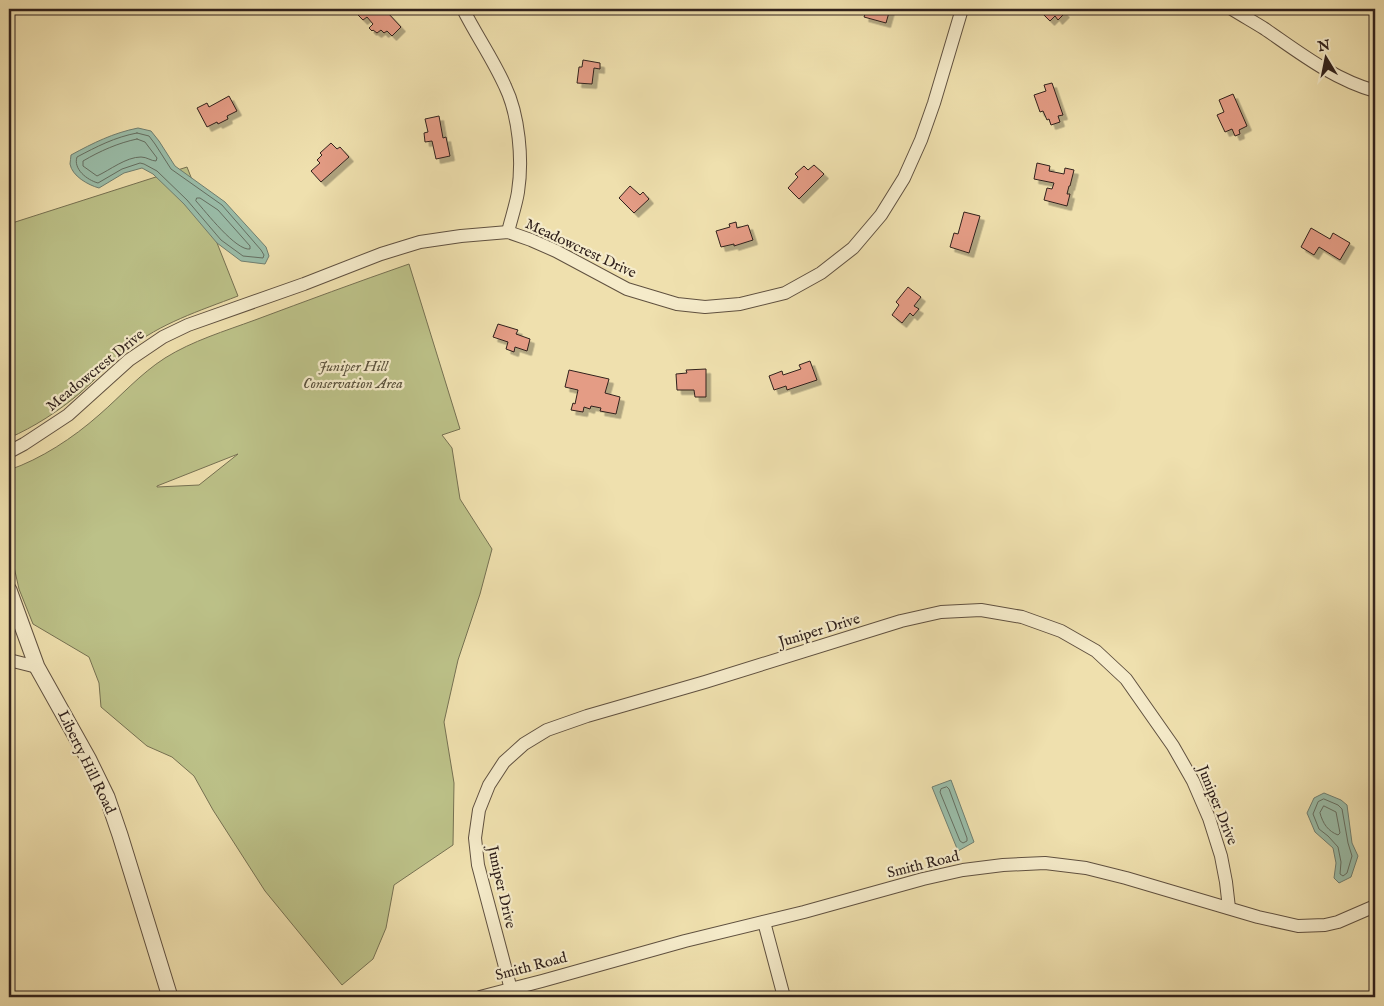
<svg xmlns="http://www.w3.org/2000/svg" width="1384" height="1006" font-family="'IM FELL English',serif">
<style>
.green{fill:#bcc188;stroke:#767152;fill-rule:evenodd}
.water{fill:#9abda9;stroke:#707f71}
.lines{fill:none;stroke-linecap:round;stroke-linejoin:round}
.shore{stroke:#656f62;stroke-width:1}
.building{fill:#e49c85;stroke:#30211c;filter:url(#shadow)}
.minor-casing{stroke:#605140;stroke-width:14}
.tertiary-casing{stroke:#605140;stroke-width:17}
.minor{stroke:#f5ebca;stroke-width:12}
.tertiary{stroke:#f5ebca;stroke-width:15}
.labels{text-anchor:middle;stroke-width:4.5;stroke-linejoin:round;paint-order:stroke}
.street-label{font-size:15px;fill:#30211c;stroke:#f5ebca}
.park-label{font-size:15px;font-style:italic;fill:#5a513c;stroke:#f5ebca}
</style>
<defs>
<filter id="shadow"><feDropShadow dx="4.5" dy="4.5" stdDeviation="0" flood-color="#0004"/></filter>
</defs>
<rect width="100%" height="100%" fill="#efe0ae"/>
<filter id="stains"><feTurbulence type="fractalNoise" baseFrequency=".004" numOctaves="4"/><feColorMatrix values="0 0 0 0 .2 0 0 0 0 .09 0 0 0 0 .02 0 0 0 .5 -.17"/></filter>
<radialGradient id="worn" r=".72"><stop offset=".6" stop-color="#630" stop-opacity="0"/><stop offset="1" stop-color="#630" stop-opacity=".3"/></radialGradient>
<g class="green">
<path d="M187,167l51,129c-39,15 -77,27 -110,53 -17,13 -32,30 -48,44 -21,18 -46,34 -71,45v-214z"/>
<path d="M409,264l51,165 -18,6 10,13 8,51 32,50 -12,45 -22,66 -14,62 10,61 -1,62 -59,40 -8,43 -13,31 -31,26 -77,-94 -52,-81 -19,-34 -22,-19 -25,-11 -46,-39 -2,-24 -10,-26 -56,-33 -14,-35 -10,-44v-75c32,-11 64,-32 90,-55 22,-19 41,-41 66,-57 27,-17 60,-27 90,-38 51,-19 102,-38 154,-56zM238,454l-39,31 -42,2v-1z"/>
</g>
<g class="water">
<path d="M138,128l13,3 8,10 16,25 50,36 41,45 3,9 -4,8 -24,-3 -24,-18 -33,-39 -31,-30 -11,-6 -18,5 -25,15c-11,-3 -27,-12 -29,-24 0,-3 1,-6 1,-9 22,-12 42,-22 67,-27z"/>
<path d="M951,780l23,62 -16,9 -26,-64z"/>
<path d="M1324,793l17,7 6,5 5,38 6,13 -7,21 -12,6 -5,-5 2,-15 -3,-15 -18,-16 -8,-19 7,-15z"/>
</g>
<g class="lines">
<g class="shore">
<path d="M137,133l12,3 6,8 16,25 51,36 39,45 3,5 -1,3 -20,-2 -22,-16 -34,-40 -30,-29 -13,-7 -4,-1 -18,6 -24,14c-11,-3 -25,-14 -21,-26 19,-10 38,-20 60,-24z"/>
<path d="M137,139l8,3 12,16 -1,3c-5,0 -9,-4 -15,-4 -15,0 -31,13 -44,19l-14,-10v-5c17,-10 35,-18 54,-22z"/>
<path d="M197,198h3l18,12 32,36v3c-14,2 -44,-37 -54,-48z"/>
<path d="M947,787l2,2 18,49v3l-4,2 -3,-2 -20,-49 1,-3z"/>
<path d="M1324,799l14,6 4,4 6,34 4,13 -5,17 -4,3 -3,-2 1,-12 -3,-15 -10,-11 -9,-7 -6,-15 5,-12z"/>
<path d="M1324,806l12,6 4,21 -2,2c-10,-4 -15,-11 -18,-22z"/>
</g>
</g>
<g class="building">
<path d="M360,9h18l6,6 3,-3 14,15 -9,9 -5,-5 -3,2 -3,-3 -4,3 -4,-3 -1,1 -3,-3 4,-4 -6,-7 -4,3 -7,-7z"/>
<path d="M867,9h23l-4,14 -22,-6z"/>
<path d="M1038,9h25l-1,1 3,3 -7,7 -3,-4 -5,5z"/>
<path d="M583,60l17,3v6l-6,-1 -2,16 -15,-1 2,-16h3z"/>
<path d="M1052,83l11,32 -5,1 2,6 -9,3 -2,-6 -2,1 -4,-9 -3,1 -6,-17 12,-4 -2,-6z"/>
<path d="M1233,94l14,32 -8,4 1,4 -5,2 -3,-7 -7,3 -8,-17 7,-3 -5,-12z"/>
<path d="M229,96l8,15 -10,5 1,3 -10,5 -1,-2 -10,5 -10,-19 10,-5 2,4z"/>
<path d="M439,116l4,22 3,-1 4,19 -14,3 -4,-18 -7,1 -1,-9 4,-1 -3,-13z"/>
<path d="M331,143l6,6 3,-2 9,10 -28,25 -10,-11 9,-8 -3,-3 5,-5 -2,-2z"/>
<path d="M1037,163l13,3 -1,5 15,3 1,-6 9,2 -4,16h-1l-2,8h3l-3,12 -23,-6 3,-12 5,1 2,-6 -20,-4z"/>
<path d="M814,165l10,9 -25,25 -11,-11 10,-11 -3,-3 9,-8 4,4z"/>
<path d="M630,186l10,9 3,-3 6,7 -15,14 -15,-15z"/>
<path d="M964,212l16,4 -11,37 -19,-6 4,-14 4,1z"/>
<path d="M736,222l1,6 11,-3 5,15 -19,6v-2l-13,3 -5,-16 14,-4 -1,-3z"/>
<path d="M1311,228l19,11 3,-6 17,10 -10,17 -21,-13 -5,8 -13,-8z"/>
<path d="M908,287l13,10 -7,9 5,3 -6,7 -3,-3 -8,10 -10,-8 7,-10 -3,-3z"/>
<path d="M498,324l20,6 -2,4 14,5 -3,12 -12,-4 -1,5 -8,-3 2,-7 -15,-5z"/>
<path d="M810,361l7,19 -30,10 -1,-4 -12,4 -5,-14 13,-5 1,4 18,-6 -2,-4z"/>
<path d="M706,369v28h-11l-1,-7h-17l-1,-16 11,-1 -1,-3z"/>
<path d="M569,370l40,9 -4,14 15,4 -4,17 -16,-3 1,-3 -10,-2 -1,3 -6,-2 -1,5 -12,-2 2,-7 2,1 3,-14 -13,-3z"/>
</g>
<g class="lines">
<defs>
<g id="minor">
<path d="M463,9c13,26 30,50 42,77 14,29 18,74 13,106 -2,13 -7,27 -10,40"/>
<path d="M1232,9c11,7 22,13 33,20 35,24 68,50 110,62"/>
<path d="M9,452l15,-8 44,-29 61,-55 34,-23 25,-12 116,-41 77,-30 39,-12 41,-6 47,-4 23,8 25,11 71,38 50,15 28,3 35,-3 45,-11 36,-20 32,-25 28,-33 23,-37 17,-38 13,-37 28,-94"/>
<path d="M9,660l28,7"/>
<path d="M764,922l20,75"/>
<path d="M480,997l62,-16 143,-40 119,-29 119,-33 40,-9 40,-5 42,-2 41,5 40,10 132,39 40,9 27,-1 13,-3 37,-16"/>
<path d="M513,997l-35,-132 -3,-27 4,-28 10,-25 15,-23 20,-18 23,-14 40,-14 118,-34 196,-61 40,-9 40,-2 41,7 39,14 35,20 30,28 47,67 20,35 16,37 12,38 5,26 3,26"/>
</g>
<path id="tertiary" d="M9,590l28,77 52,93 18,37 13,38 50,162"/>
</defs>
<use href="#minor" class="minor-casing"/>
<use href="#tertiary" class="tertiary-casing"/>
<use href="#minor" class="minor"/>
<use href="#tertiary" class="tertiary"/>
</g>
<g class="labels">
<g class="street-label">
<text transform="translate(581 248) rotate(25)" y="5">Meadowcrest Drive</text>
<text transform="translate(95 370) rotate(-39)" y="5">Meadowcrest Drive</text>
<text transform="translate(819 630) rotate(-17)" y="5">Juniper Drive</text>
<text transform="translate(87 762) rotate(64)" y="5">Liberty Hill Road</text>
<text transform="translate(1218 805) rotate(68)" y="5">Juniper Drive</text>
<text transform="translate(923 864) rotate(-14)" y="5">Smith Road</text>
<text transform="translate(502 887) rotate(77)" y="5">Juniper Drive</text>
<text transform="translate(531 966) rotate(-15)" y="5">Smith Road</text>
</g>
<g class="park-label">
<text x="353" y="371">Juniper Hill<tspan x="353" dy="17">Conservation Area</tspan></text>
</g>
</g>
<rect width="1384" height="1006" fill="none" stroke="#efe0ae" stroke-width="30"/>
<rect x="10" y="10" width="1364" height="986" fill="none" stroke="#30211c" stroke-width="2.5"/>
<rect x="15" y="15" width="1354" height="976" fill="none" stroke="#30211c"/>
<g transform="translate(1326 58) rotate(350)" stroke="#f5ebca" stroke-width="4" paint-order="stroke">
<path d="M0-4L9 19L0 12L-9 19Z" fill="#30211c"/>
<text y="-8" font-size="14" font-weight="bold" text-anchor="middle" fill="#30211c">N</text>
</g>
<rect width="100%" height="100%" filter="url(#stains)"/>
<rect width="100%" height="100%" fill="url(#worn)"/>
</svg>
